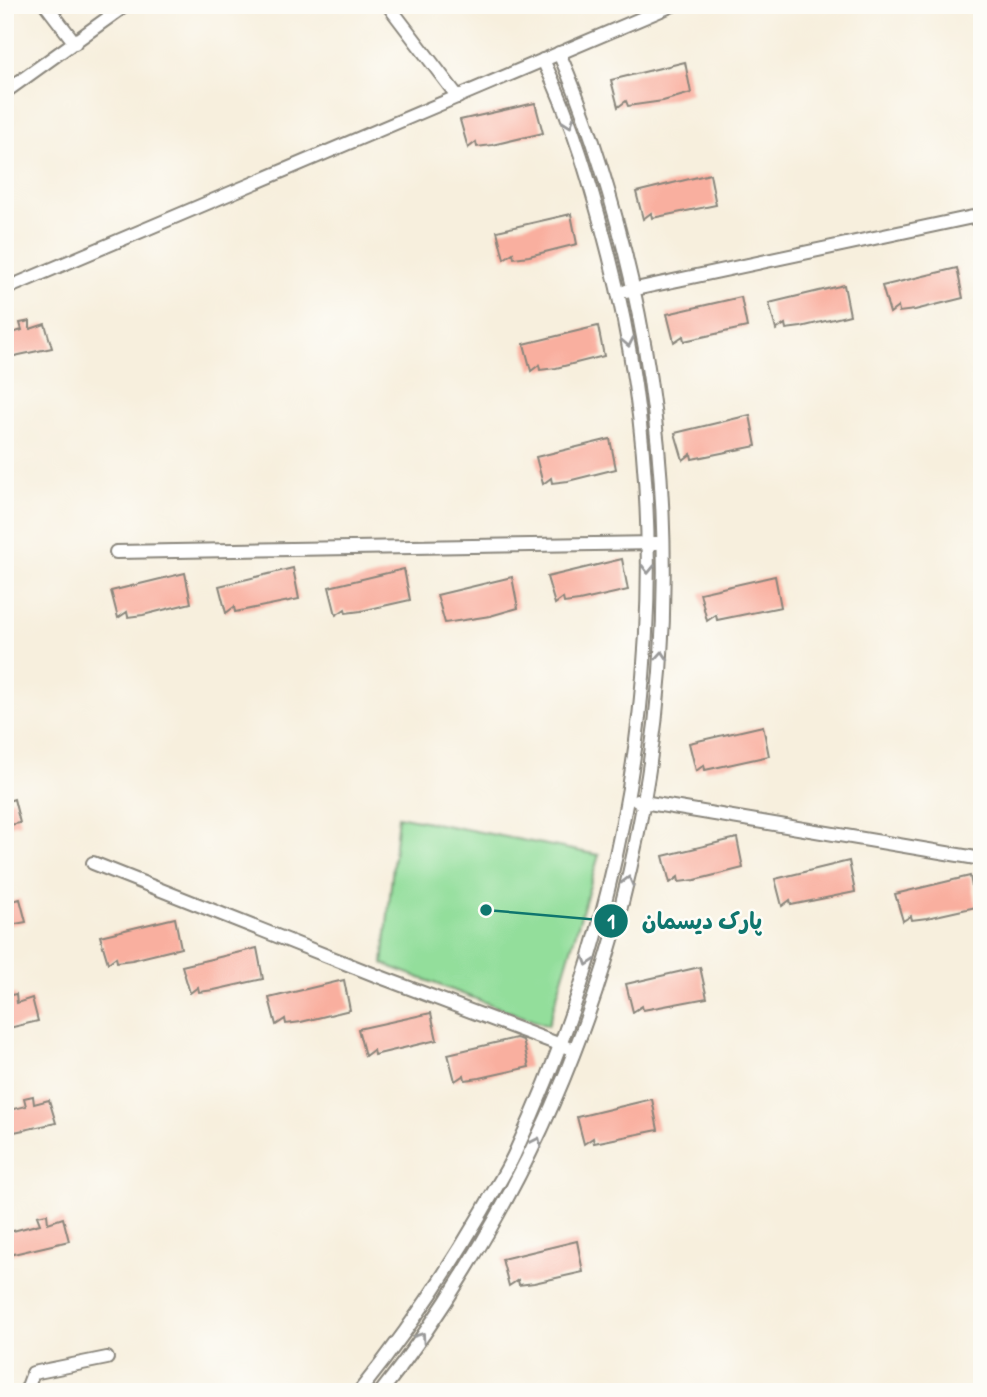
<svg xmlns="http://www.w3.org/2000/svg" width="987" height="1397" font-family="'Patrick Hand','Playpen Sans Arabic',sans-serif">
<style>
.green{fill:#93de9b;stroke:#587d5c;stroke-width:2}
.building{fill:#f9af9f}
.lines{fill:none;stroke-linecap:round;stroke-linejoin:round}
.minor-casing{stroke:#8a867c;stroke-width:16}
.minor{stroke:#fff;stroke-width:12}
.oneway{stroke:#999}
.leader{fill:none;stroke:#0f766e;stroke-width:2.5}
.callout-dot{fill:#0f766e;stroke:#fdfcf7;stroke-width:2.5}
.mark-label{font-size:21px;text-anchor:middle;font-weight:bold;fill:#fff}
.callout-label{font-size:23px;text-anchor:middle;font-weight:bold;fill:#0f766e;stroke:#fdfcf7;stroke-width:5;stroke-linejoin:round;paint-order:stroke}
</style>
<rect width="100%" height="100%" fill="#fdfcf7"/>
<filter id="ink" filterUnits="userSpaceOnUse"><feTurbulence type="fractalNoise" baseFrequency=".0143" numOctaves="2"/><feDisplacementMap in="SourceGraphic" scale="14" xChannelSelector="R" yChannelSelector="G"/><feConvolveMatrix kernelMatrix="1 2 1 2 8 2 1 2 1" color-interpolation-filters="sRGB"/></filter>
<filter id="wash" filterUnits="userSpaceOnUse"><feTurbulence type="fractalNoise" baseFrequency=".00686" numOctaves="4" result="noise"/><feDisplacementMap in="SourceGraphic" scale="28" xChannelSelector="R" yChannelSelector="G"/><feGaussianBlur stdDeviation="1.57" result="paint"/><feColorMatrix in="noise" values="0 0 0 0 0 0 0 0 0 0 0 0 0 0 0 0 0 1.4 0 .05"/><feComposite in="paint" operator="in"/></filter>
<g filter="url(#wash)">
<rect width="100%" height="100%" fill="#f7efdd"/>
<path class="green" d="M398,816l201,39 -51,171 -165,-62z"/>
<g id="blocks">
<g class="building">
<path d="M685,62l6,31 -28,8 -35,5 -2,-5 -8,6 -7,-27z"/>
<path d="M535,103l8,30 -51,12 -15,2 -1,-5 -8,6 -8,-28z"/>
<path d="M710,174l6,31 -64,13 -1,-5 -8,6 -7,-27z"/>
<path d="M571,214l6,30 -48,12 -15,2 -1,-5 -9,6 -7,-28z"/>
<path d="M957,268l6,30 -48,12 -16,2 -1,-5 -8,6 -8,-27z"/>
<path d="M844,285l6,30 -49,12 -15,2 -1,-5 -9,6 -7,-27z"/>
<path d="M741,297l6,30 -63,14 -1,-5 -9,6 -7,-28z"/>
<path d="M30,321v8l15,-5 7,24 -47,10v-23l17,-5 -2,-7z"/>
<path d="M598,326l6,30 -48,12 -16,2 -1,-5 -8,6 -7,-27z"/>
<path d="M750,415l6,31 -64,13 -1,-5 -8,6 -8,-27z"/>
<path d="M610,439l6,30 -48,12 -16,2 -1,-5 -8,6 -7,-27z"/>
<path d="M622,559l6,31 -49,11 -15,2 -1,-5 -8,6 -8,-27z"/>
<path d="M293,568l6,31 -64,13 -1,-5 -8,6 -7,-27z"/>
<path d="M404,569l6,31 -49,11 -15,2 -1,-4 -9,6 -7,-28z"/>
<path d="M185,573l6,30 -48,12 -15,2 -1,-5 -9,6 -7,-27z"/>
<path d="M775,576l6,31 -64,13 -1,-5 -9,6 -7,-28z"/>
<path d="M512,577l6,31 -28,8 -45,7 -8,-28z"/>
<path d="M763,726l6,30 -64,14 -1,-5 -8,6 -7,-28z"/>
<path d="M14,799l6,24 -15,3v-24z"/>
<path d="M737,838l6,30 -48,12 -16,2 -1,-5 -8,6 -7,-27z"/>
<path d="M849,861l6,31 -64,13 -1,-5 -8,6 -7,-27z"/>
<path d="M970,876l6,31 -49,11 -15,2 -1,-4 -8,5 -8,-27z"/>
<path d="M20,899l6,23 -21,4v-23z"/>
<path d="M175,918l6,30 -49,12 -15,2 -1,-5 -8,6 -8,-27z"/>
<path d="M257,948l6,31 -49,11 -15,2 -1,-5 -8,6 -8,-27z"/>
<path d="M700,967l7,31 -64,12 -1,-4 -9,6 -7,-28z"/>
<path d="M344,980l6,30 -49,12 -15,2 -1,-5 -9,6 -7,-27z"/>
<path d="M16,994l1,9 15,-5 6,23 -33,8v-24l4,-1 -3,-8z"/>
<path d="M431,1013l6,27 -63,15 -1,-5 -8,6 -7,-27z"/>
<path d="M516,1038l7,2 6,27 -49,11 -15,2 -1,-5 -9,6 -7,-27z"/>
<path d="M33,1096l1,8 15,-4 7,23 -51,11v-23l21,-5 -2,-8z"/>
<path d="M652,1099l6,31 -64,13 -1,-5 -9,6 -7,-27z"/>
<path d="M47,1214l1,9 15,-5 6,23 -64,15v-23l35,-9 -3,-8z"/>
<path d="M577,1241l6,31 -49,11 -15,2 -1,-5 -9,6 -7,-27z"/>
</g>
</g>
</g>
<g filter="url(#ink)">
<use href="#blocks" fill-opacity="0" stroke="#8a867c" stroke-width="2"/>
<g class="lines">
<defs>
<g id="minor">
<path d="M46,5l29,38"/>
<path d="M388,5l70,92"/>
<path d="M5,92l121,-87"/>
<path d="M5,289l668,-284"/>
<path d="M626,291l356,-76"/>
<path d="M116,552l541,-9"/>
<path d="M637,801l345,58"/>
<path d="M93,863l282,112 191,72"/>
<path d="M26,1392l7,-19 74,-15"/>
<path d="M359,1392c46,-57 87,-118 124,-182 10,-18 22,-36 31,-55 131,-280 172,-600 95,-900 -17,-66 -36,-134 -66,-195"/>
<path d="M381,1392c31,-39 59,-80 85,-123 188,-302 245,-675 158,-1020 -17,-67 -37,-133 -65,-196"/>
</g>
</defs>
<use href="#minor" class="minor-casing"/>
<use href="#minor" class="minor"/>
</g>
<defs><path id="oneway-chevron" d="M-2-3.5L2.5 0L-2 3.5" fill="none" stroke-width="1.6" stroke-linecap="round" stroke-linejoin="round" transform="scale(1.75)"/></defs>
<g class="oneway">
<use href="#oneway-chevron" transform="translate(569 123) rotate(70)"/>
<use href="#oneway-chevron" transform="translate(628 342) rotate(79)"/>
<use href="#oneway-chevron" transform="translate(648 569) rotate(91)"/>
<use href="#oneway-chevron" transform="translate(662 656) rotate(-86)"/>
<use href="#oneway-chevron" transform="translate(628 881) rotate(-76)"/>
<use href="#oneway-chevron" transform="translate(588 961) rotate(108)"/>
<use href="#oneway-chevron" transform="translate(537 1142) rotate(-65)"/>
<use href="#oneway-chevron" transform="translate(421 1337) rotate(-55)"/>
</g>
</g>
<path class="leader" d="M486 910L611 921"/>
<g class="callout-dot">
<circle cx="486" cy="910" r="7"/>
<circle cx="611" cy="921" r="18"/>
</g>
<g class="mark-label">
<text x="611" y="929">1</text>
</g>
<g class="callout-label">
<text x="702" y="929">پارک دیسمان</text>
</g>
<rect width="987" height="1397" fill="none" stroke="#fdfcf7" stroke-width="28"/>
</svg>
